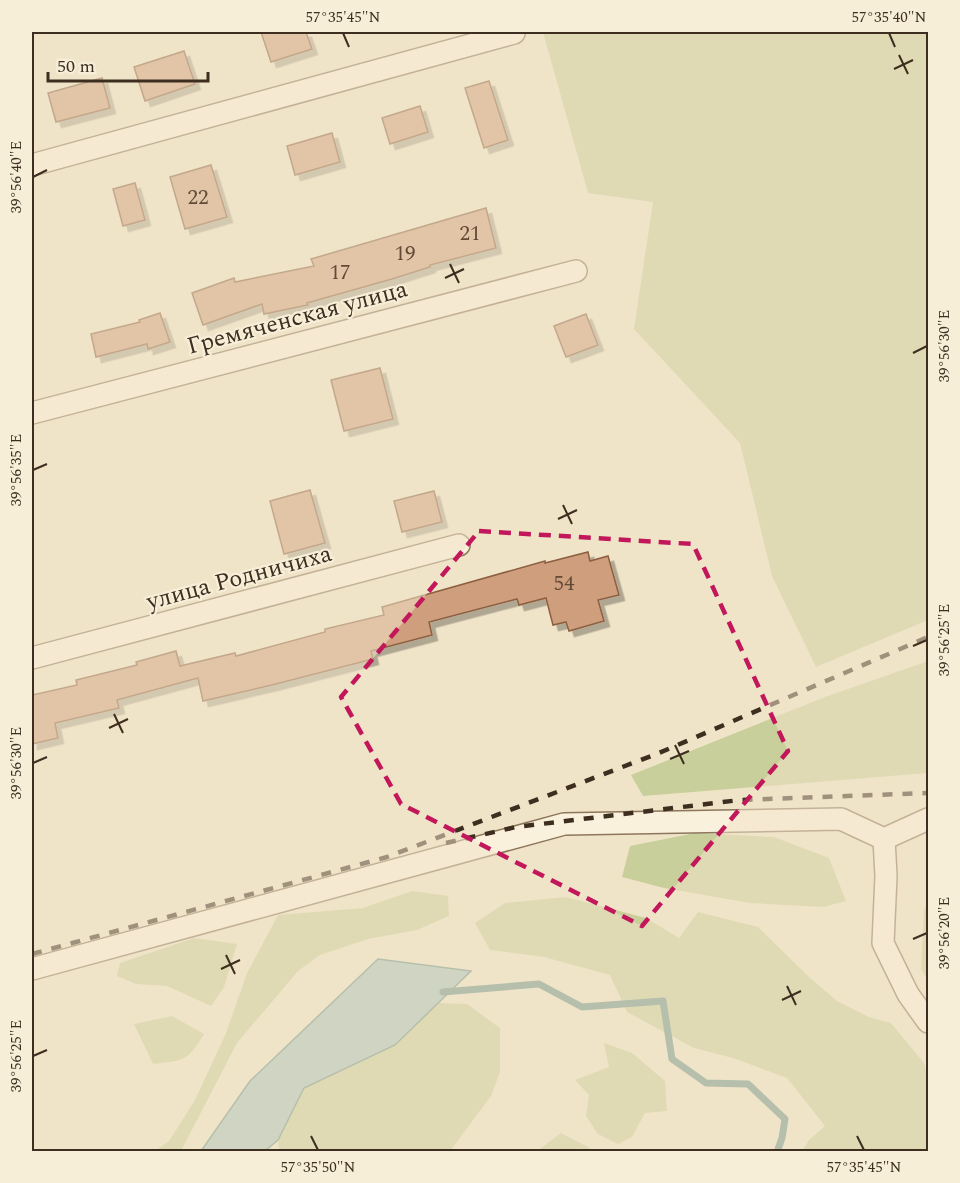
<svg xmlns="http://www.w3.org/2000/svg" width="960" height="1183" font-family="Spectral,serif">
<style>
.green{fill:#c9cf9b}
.water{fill:#a9c4bc;stroke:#6f938a;stroke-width:1.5}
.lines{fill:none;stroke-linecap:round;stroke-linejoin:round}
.stream{stroke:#6f938a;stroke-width:7}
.building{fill:#cf9f7d;stroke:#8d5f41;stroke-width:1.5;filter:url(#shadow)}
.street-casing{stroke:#8d765c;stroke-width:24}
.street{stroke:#faf1dc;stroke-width:21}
.rail{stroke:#3d2e20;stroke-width:4.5;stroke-dasharray:10 10;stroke-linecap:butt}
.marked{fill:none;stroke:#c2185b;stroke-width:4.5;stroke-dasharray:12 8;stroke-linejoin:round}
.ticks{fill:none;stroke:#3d2e20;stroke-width:2}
.labels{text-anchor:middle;stroke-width:4.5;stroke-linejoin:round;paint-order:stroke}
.number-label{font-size:21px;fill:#624a37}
.street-label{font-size:24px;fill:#3d2e20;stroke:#f7eed8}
.neatline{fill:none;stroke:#3d2e20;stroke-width:2}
.ticks-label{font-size:15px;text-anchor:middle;fill:#3d2e20}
</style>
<defs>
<filter id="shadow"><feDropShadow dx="5.5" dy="5.5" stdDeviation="0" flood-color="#0004"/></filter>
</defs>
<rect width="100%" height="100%" fill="#f0e4c8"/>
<g class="green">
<path d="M543,32h385v588l-112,47 -44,-91 -32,-133 -106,-114 19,-127 -65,-9z"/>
<path d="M928,661v112l-285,23 -12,-21 194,-78z"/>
<path d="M695,833l79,4 55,21 17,43 -23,6 -73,-4 -86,-15 -42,-11 8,-31z"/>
<path d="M412,891l36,5 1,20 -32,14 -49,9 -48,16 -22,16 -61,72 -56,108h-26l14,-10 26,-41 31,-67 21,-60 31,-58 85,-7z"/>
<path d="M566,897l80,21 33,20 19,-26 60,15 51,50 28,24 32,16 22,6 33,40 4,16v72h-126l7,-11 16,-14 -38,-48 -54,-20 -39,-10 -67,-36 -17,-37 -66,-18 -54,-7 -15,-27 30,-20z"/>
<path d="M928,902v79l-7,-12 3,-59z"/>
<path d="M194,938l43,6 -13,43 -13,19 -44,-20 -31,-2 -19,-8 3,-13z"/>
<path d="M439,1003l28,1 33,24v44l-9,24 -41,55h-171l-1,-11 26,-52 91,-43z"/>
<path d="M172,1016l32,18c-17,28 -19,26 -51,30l-19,-40z"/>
<path d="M604,1043l28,10 33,28 2,30 -22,2 -13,24 -14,7 -20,-10 -12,-18 3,-21 -14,-15 34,-13z"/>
<path d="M561,1133l27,14 3,4h-54z"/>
</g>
<path class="water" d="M378,959l93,12 -76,74 -91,43 -26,52 -13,11h-64l49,-70z"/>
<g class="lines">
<path class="stream" d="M443,992l96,-8 43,23 81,-6 9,58 34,24 42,1 37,35 -3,19 -5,14"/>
</g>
<g class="building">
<path d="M261,32h45l6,17 -41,13z"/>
<path d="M184,51l11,33 -50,17 -11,-34z"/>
<path d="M102,78l8,30 -54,14 -8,-29z"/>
<path d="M489,81l19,59 -24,8 -19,-60z"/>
<path d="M420,106l8,26 -38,12 -8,-26z"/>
<path d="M332,133l8,29 -45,13 -8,-29z"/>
<path d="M211,165l16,52 -42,12 -15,-52z"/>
<path d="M135,183l10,37 -22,6 -10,-37z"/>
<path d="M486,208l10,40 -66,17v2l-38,12 -85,24 1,2 -44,9 -2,-10 -59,21 -11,-32 42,-15 1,4 79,-16 -3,-7z"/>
<path d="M160,313l10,29 -22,7 -1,-5 -51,13 -5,-23 49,-12 -1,-2z"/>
<path d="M586,314l12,31 -32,12 -12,-31z"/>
<path d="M380,368l13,51 -49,12 -13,-51z"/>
<path d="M310,490l15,53 -41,11 -14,-53z"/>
<path d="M434,491l8,31 -40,10 -8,-31z"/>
<path d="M588,552l2,9 18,-5 11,39 -21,5 6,21 -35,10 -3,-9 -13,3 -7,-27 -27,7 -2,-6 -88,23 3,13 -61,16 2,8 -101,26 -69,16 -5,-23 -81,22 2,8 -64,15 3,15 -26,6v-49l45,-10 -1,-5 61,-15 -1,-3 40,-11 4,15 55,-13 1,3 89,-24v-3l59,-14 -2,-8 163,-46v2z"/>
</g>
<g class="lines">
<defs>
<g id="street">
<path d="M32,165l482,-132"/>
<path d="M32,413l544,-142"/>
<path d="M32,658l427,-113"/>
<path d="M884,839l2,37 -3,67 25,51 20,28"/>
<path d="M32,969l532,-145 277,-5 43,20 44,-20"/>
</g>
</defs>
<use href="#street" class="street-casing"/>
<use href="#street" class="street"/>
<g class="rail">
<path d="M446,843l70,-16 224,-27 188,-7"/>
<path d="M32,954l355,-97 272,-104 269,-116"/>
</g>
</g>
<path d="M0 0H960V1183H0ZM479,531l214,13 95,207 -146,175 -241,-122 -60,-107z" fill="#f0e4c8" fill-opacity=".55" fill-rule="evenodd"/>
<path class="marked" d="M479,531l214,13 95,207 -146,175 -241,-122 -60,-107z"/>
<path class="ticks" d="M343,33l6,14M889,33l6,14M899,55l9,19M894,69l19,-9M33,177l14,-7M450,264l9,19M445,278l19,-9M913,353l14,-7M33,470l14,-6M563,505l9,19M558,519l19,-9M913,646l14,-6M114,714l9,19M109,728l19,-9M675,745l9,19M670,759l19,-8M33,763l14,-6M913,939l14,-6M226,955l9,19M221,969l19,-9M787,986l9,19M782,1000l19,-9M33,1056l14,-6M311,1136l7,14M857,1136l7,14"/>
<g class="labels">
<g class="number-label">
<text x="198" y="204">22</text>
<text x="470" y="240">21</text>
<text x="405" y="260">19</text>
<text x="340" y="279">17</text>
<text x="564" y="590">54</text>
</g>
<g class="street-label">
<text transform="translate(297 317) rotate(-15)" y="8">Гремяченская улица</text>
<text transform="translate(239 577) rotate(-15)" y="8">улица Родничиха</text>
</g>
</g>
<rect width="960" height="1183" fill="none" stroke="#f7eed8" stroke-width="66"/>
<path d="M48 72v9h160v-9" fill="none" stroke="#3d2e20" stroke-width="3"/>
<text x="57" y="72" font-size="18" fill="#3d2e20" stroke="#f7eed8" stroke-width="4.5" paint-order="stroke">50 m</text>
<rect x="33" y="33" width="894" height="1117" class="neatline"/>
<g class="ticks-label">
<text x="343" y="22">57°35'45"N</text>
<text x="889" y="22">57°35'40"N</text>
<text transform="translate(16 177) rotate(-90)" y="5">39°56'40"E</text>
<text transform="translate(944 346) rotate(-90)" y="5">39°56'30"E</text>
<text transform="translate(16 470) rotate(-90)" y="5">39°56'35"E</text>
<text transform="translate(944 640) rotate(-90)" y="5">39°56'25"E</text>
<text transform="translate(16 763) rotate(-90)" y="5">39°56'30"E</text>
<text transform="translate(944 933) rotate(-90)" y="5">39°56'20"E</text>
<text transform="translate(16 1056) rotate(-90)" y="5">39°56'25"E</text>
<text x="318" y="1172">57°35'50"N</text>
<text x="864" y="1172">57°35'45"N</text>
</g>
</svg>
